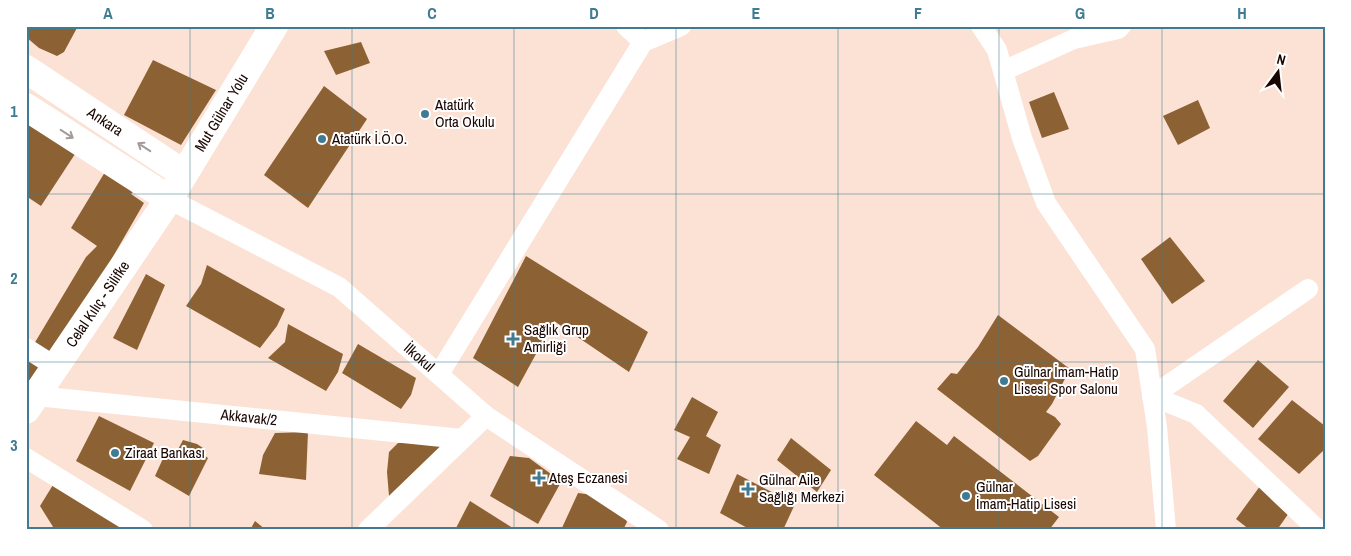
<svg xmlns="http://www.w3.org/2000/svg" width="1351" height="556" font-family="'Archivo Narrow',sans-serif">
<style>
.building{fill:#8c6133}
.lines{fill:none;stroke-linecap:round;stroke-linejoin:round}
.minor{stroke:#fff;stroke-width:20}
.secondary{stroke:#fff;stroke-width:28}
.oneway{stroke:#a39b99}
.grid{fill:none;stroke:#3f7b93;stroke-width:1;stroke-opacity:0.55}
.poi-dot{fill:#3f7b93;stroke:#fff;stroke-width:2}
.labels{text-anchor:middle;stroke-width:4;stroke-linejoin:round;paint-order:stroke}
.poi-label{font-size:15px;fill:#190500;stroke:#fff;text-anchor:start}
.street-label{font-size:15px;fill:#190500;stroke:#fff}
.neatline{fill:none;stroke:#3f7b93;stroke-width:2}
.grid-label{font-size:16px;text-anchor:middle;font-weight:bold;fill:#3f7b93}
</style>
<rect width="100%" height="100%" fill="#fce2d5"/>
<g class="building">
<path d="M26,26h52l-14,26 -7,4 -18,-8 -13,-11z"/>
<path d="M361,42l9,21 -34,12 -12,-24z"/>
<path d="M153,60l63,30 -35,55 -57,-30z"/>
<path d="M324,86l43,33 -59,89 -44,-33z"/>
<path d="M1054,92l15,37 -27,9 -13,-36z"/>
<path d="M1198,100l12,28 -32,17 -15,-29z"/>
<path d="M26,119l51,32 -36,55 -15,-10z"/>
<path d="M105,172l28,20 -2,2 13,9 -37,64 -56,88 -17,-11 52,-87 11,-11 -26,-18z"/>
<path d="M1170,237l35,44 -33,23 -31,-45z"/>
<path d="M526,256l122,76 -19,40 -75,-51 -36,66 -45,-29z"/>
<path d="M207,265l78,44 -8,17 -17,22 -74,-42 15,-22z"/>
<path d="M146,274l19,11 -28,65 -24,-12z"/>
<path d="M998,315l72,54 -18,35 -6,8 9,5 6,7 -23,32 -8,5 -93,-72 14,-16 6,1 21,-27z"/>
<path d="M288,324l55,30 -5,18 -12,19 -58,-33 17,-16z"/>
<path d="M358,344l58,34 -5,17 -10,14 -59,-36z"/>
<path d="M26,352l29,16 -29,42z"/>
<path d="M1258,360l31,27 -36,41 -30,-27z"/>
<path d="M692,397l26,15 -12,24 15,9 -12,29 -32,-15 13,-22 -16,-7z"/>
<path d="M1292,400l33,26v23l-26,25 -41,-35z"/>
<path d="M99,416l55,27 -24,48 -54,-30z"/>
<path d="M916,421l31,24 7,-9 105,81 -10,13h-105l-70,-55z"/>
<path d="M308,432l-2,48 -47,-6 4,-19 12,-22z"/>
<path d="M791,438l40,32 -14,22 -40,-32z"/>
<path d="M183,440l14,4 9,6 -2,5 4,3 -19,38 -34,-20 10,-22 8,5z"/>
<path d="M434,441l11,9 -51,49 -5,-3 -2,-24 2,-20 9,-9z"/>
<path d="M510,456l19,2 22,16 9,10 -22,40 -48,-28z"/>
<path d="M737,474l58,30 -12,26h-32l-31,-17z"/>
<path d="M56,480l74,50h-75l-15,-24z"/>
<path d="M1263,482l28,28 -14,20h-27l-14,-11z"/>
<path d="M578,493l16,2 31,21 2,6 -4,8h-62z"/>
<path d="M470,501l46,29h-61z"/>
<path d="M255,521l11,9h-16z"/>
</g>
<g class="lines">
<g class="minor">
<path d="M626,26l17,16"/>
<path d="M981,26l16,24 25,88 24,65 99,146 12,78 9,103"/>
<path d="M1003,71l71,-32 44,-10 3,-3"/>
<path id="s1" d="M169,199l170,88 147,129 173,114"/>
<path d="M26,348l30,19"/>
<path d="M439,374l204,-332 38,-16"/>
<path id="s2" d="M36,396l426,43"/>
<path d="M1152,396l44,18 122,116"/>
<path d="M1152,396l156,-107"/>
<path d="M26,458l117,72"/>
<path d="M368,530l118,-114"/>
</g>
<g class="secondary">
<path id="s3" d="M26,69l158,105"/>
<path d="M26,107l143,92"/>
<path id="s4" d="M26,410l143,-211 105,-173"/>
</g>
</g>
<defs><path id="oneway-shaft" d="M-6 0H5M1.5-3L5.5 0L1.5 3" fill="none" stroke-width="1.6" stroke-linecap="round" stroke-linejoin="round" transform="scale(1.25)"/></defs>
<g class="oneway">
<use href="#oneway-shaft" transform="translate(67 134) rotate(33)"/>
<use href="#oneway-shaft" transform="translate(144 147) rotate(-147)"/>
</g>
<path class="grid" d="M190,26v504M352,26v504M514,26v504M676,26v504M838,26v504M999,26v504M1162,26v504M26,194h1299M26,362h1299"/>
<g class="poi-dot">
<circle cx="425" cy="114" r="5"/>
<circle cx="322" cy="139" r="5"/>
<path d="M510.5 331.5h5v5h5v5h-5v5h-5v-5h-5v-5h5z"/>
<circle cx="1004" cy="381" r="5"/>
<circle cx="115" cy="453" r="5"/>
<path d="M536.5 470.5h5v5h5v5h-5v5h-5v-5h-5v-5h5z"/>
<path d="M745.5 481.5h5v5h5v5h-5v5h-5v-5h-5v-5h5z"/>
<circle cx="966" cy="496" r="5"/>
</g>
<g class="labels">
<g class="poi-label">
<text x="435" y="110">Atatürk<tspan x="435" dy="17">Orta Okulu</tspan></text>
<text x="332" y="144">Atatürk İ.Ö.O.</text>
<text x="524" y="335">Sağlık Grup<tspan x="524" dy="17">Amirliği</tspan></text>
<text x="1014" y="377">Gülnar İmam-Hatip<tspan x="1014" dy="17">Lisesi Spor Salonu</tspan></text>
<text x="125" y="458">Ziraat Bankası</text>
<text x="549" y="483">Ateş Eczanesi</text>
<text x="759" y="485">Gülnar Aile<tspan x="759" dy="17">Sağlığı Merkezi</tspan></text>
<text x="976" y="492">Gülnar<tspan x="976" dy="17">İmam-Hatip Lisesi</tspan></text>
</g>
<g class="street-label">
<text dy="5" stroke="none"><textPath href="#s4" startOffset="356">Mut Gülnar Yolu</textPath></text>
<text dy="5" stroke="none"><textPath href="#s3" startOffset="95">Ankara</textPath></text>
<text dy="5" stroke="none"><textPath href="#s4" startOffset="128">Celal Kılıç - Silifke</textPath></text>
<text dy="5" stroke="none"><textPath href="#s1" startOffset="298">İlkokul</textPath></text>
<text dy="5" stroke="none"><textPath href="#s2" startOffset="214">Akkavak/2</textPath></text>
</g>
</g>
<rect width="1351" height="556" fill="none" stroke="#ffffff" stroke-width="55"/>
<g transform="translate(1278 72) rotate(15)" stroke="#ffffff" stroke-width="4" paint-order="stroke">
<path d="M0-4L9 19L0 12L-9 19Z" fill="#190500"/>
<text y="-8" font-size="14" font-weight="bold" text-anchor="middle" fill="#190500">N</text>
</g>
<rect x="28" y="28" width="1296" height="500" class="neatline"/>
<g class="grid-label">
<text x="108" y="19">A</text>
<text x="270" y="19">B</text>
<text x="432" y="19">C</text>
<text x="594" y="19">D</text>
<text x="756" y="19">E</text>
<text x="918" y="19">F</text>
<text x="1080" y="19">G</text>
<text x="1242" y="19">H</text>
<text x="14" y="117">1</text>
<text x="14" y="284">2</text>
<text x="14" y="451">3</text>
</g>
</svg>
